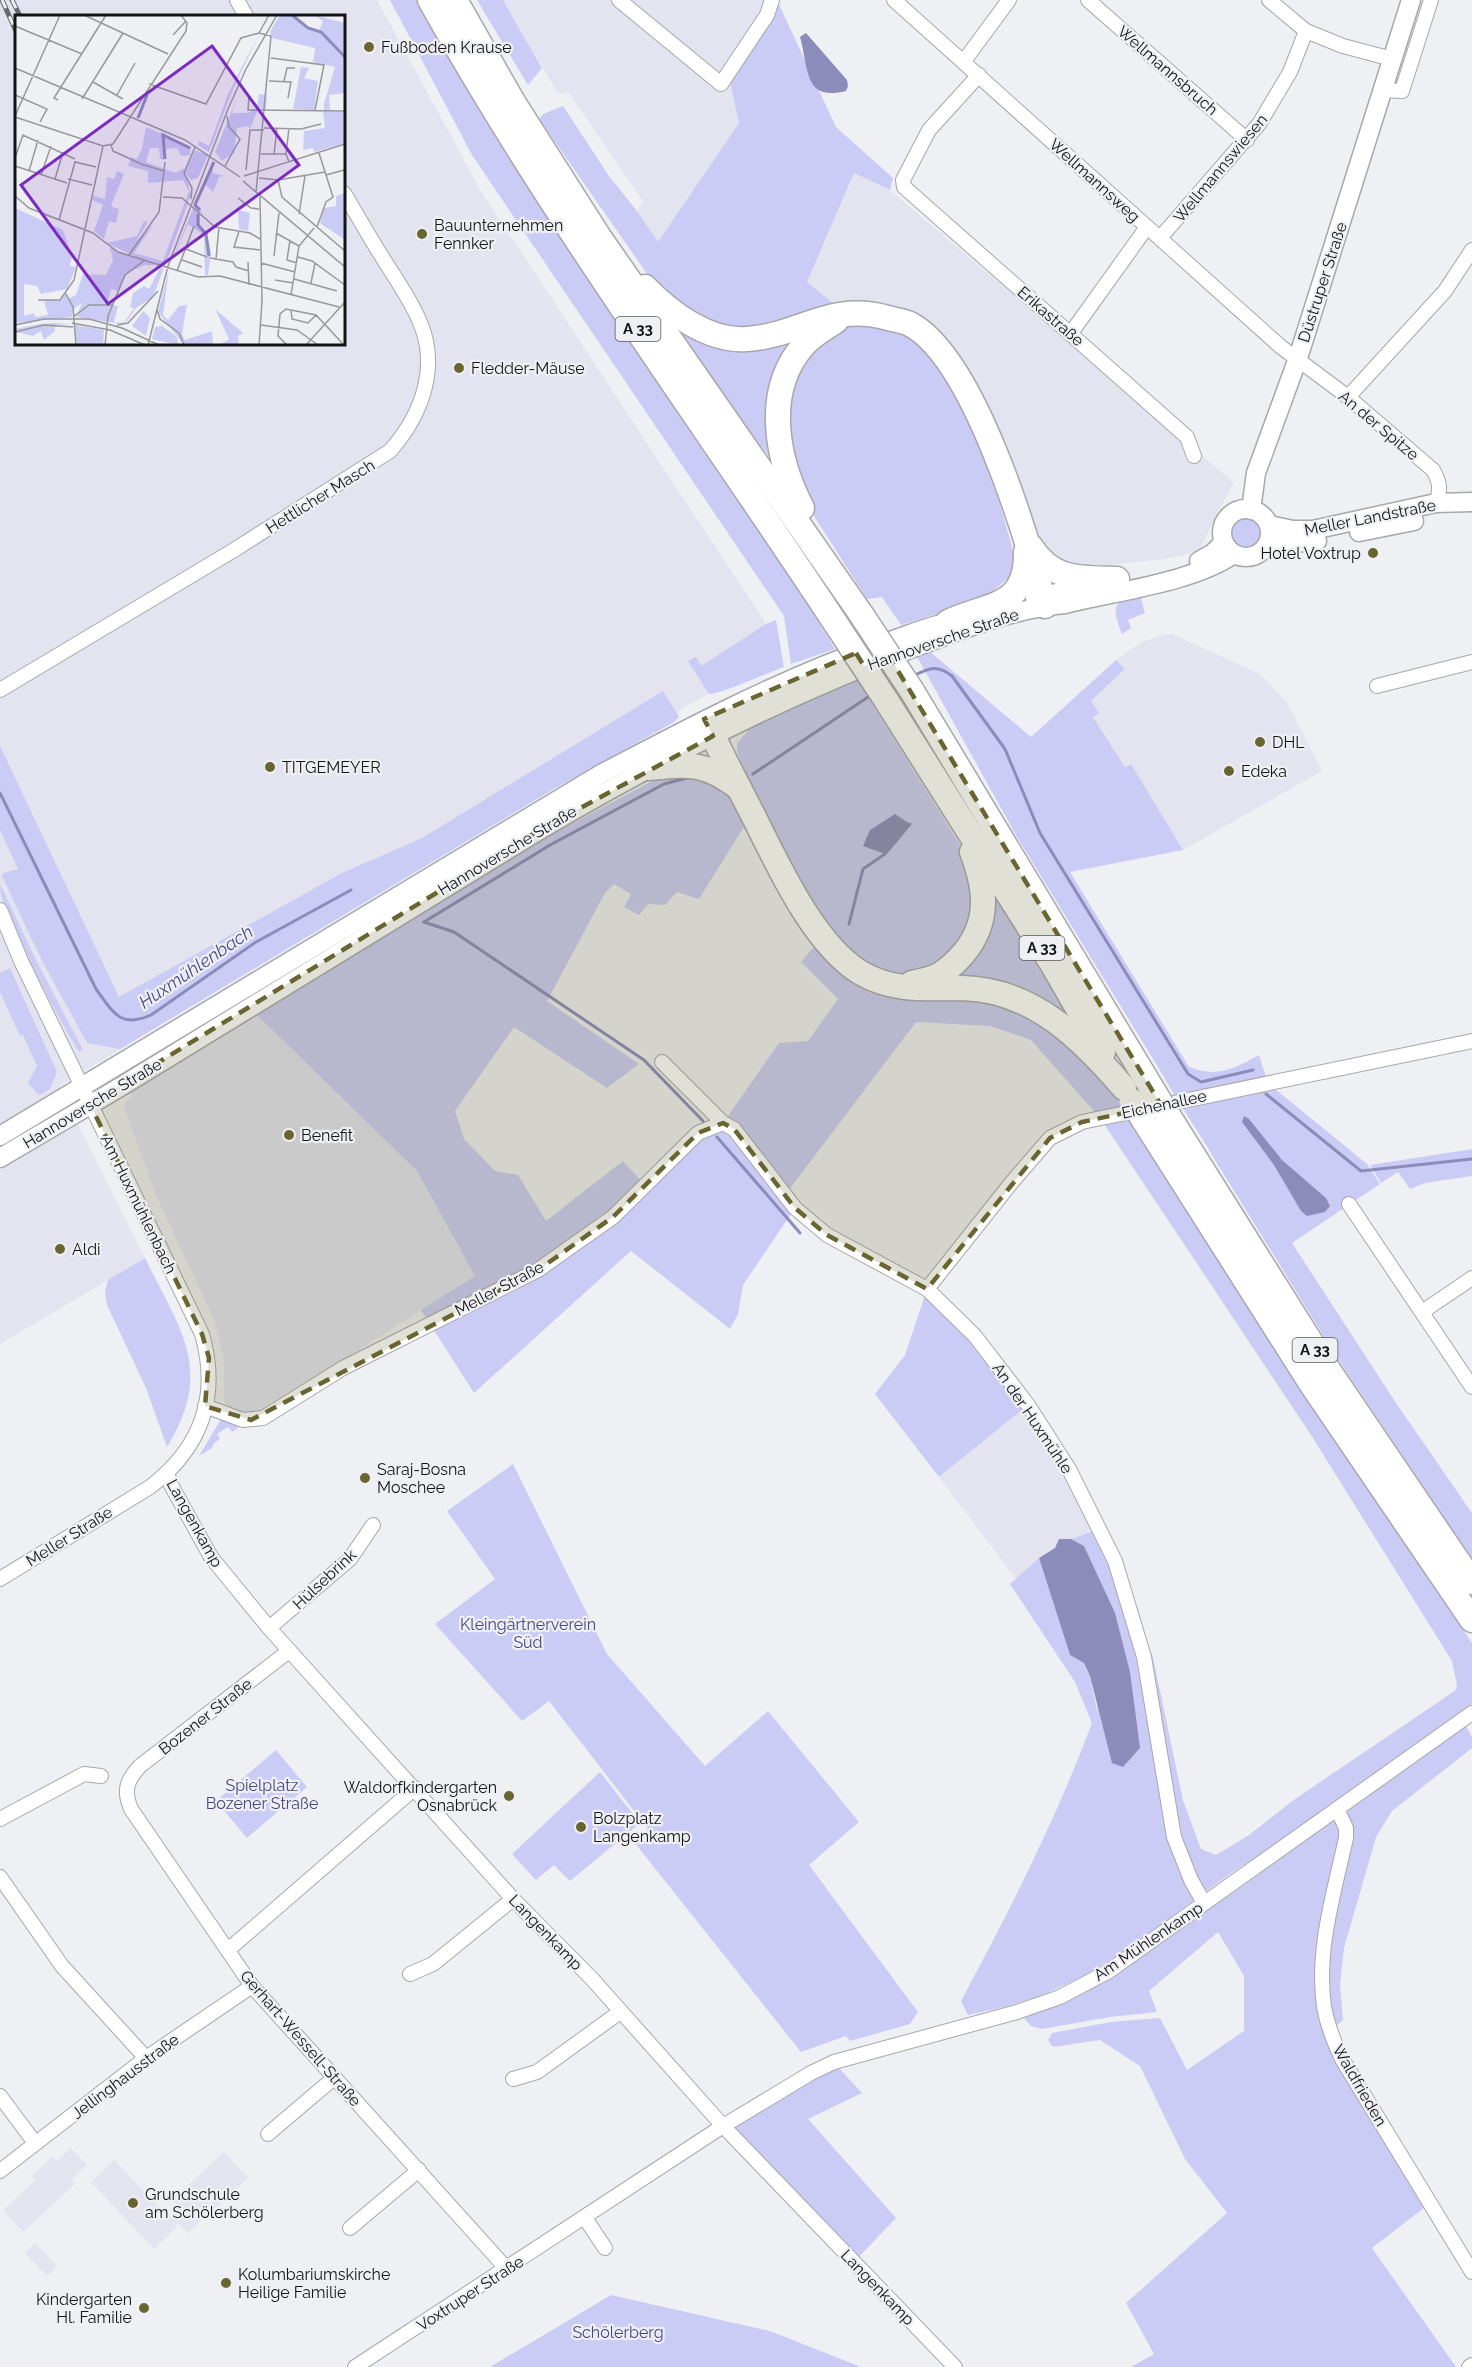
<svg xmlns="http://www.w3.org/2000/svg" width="1472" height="2367" font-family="Raleway,sans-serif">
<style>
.built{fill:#e3e4f0;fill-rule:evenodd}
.green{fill:#cbccf5}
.water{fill:#8c8cbb}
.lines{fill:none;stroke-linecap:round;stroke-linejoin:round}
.stream{stroke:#8c8cbb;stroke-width:3}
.street-casing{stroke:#a7a7ac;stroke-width:16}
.secondary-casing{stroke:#a7a7ac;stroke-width:21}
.highway-casing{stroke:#a7a7ac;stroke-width:27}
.street{stroke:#fff;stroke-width:14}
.secondary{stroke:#fff;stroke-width:18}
.highway{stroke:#fff;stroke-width:24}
.rail-casing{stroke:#696a6c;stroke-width:5}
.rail{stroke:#eff0f4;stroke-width:3;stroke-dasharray:9;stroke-linecap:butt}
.highway-bridge-casing{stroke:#a7a7ac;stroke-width:27;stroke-linecap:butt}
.highway-bridge{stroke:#fff;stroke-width:24}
.marked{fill:#696531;fill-opacity:0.2;stroke:#696531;stroke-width:4.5;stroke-dasharray:12 8;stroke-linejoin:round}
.poi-dot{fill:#696531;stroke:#eff0f4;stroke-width:2}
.labels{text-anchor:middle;stroke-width:4.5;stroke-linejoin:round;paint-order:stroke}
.shield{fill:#eff0f4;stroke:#565759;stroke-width:1.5}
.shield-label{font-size:15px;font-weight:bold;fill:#151516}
.poi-label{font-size:16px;fill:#151516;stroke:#eff0f4;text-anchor:start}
.street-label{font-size:16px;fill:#151516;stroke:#eff0f4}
.park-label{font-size:16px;fill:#4a4683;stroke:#eff0f4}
.water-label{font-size:18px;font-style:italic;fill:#4e4b88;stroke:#eff0f4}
.inset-river{fill:none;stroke:#8c8cbb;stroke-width:3}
.inset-road{fill:none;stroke:#98989b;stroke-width:1.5}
.view{fill:#7b2cbf;fill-opacity:0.15;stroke:#7b2cbf;stroke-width:3}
.inset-edge{fill:none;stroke:#151516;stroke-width:3}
</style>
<rect width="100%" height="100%" fill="#eff0f4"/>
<g class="built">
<path d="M0,0h377l105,193 281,426 18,36 -100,54 -7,13 -122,68 -493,296 86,172 -145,86zM16,16h328v328h-328z"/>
<path d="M503,0h265l-38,82 9,41 -81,120 -21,-32 6,-10 -75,-109 -10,2z"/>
<path d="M854,173l36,17 344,293 -18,32 -16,34 -3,3 -33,7 -72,8 -31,-6 -11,-7 -13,-22 -29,-78 -201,-172z"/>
<path d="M1167,634h5l88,40 28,30 34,67 -139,79 -53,-86 -5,3 -32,-50 -2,-16 34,-32 -9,-9 25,-18z"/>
<path d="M256,1014l161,157 58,105 -137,87 -80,47 -14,3 -12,-3 -8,-7v-43l-9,-38 -60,-129 -31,-86 2,-6 6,-4 -1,-6z"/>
<path d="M1028,1405l71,124 -28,10h-12l-4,9 -16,10 -23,21 -77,-102z"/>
<path d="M71,2148l16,17 -15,14 4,4 -53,49 -20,-22 33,-30 -4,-4 20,-19 5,4z"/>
<path d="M224,2152l24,26 -60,55 -10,-10 -2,2 1,2 -23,22 -63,-67 23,-22 55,58 11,-10 -7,-9z"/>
<path d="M35,2243l22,23 -10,10 -22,-23z"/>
</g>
<g class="green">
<path d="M390,0h30l59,111 271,400 85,138 -44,15 -7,-48 -312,-461z"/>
<path d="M477,0h26l39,68 -14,17z"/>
<path d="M777,0l59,127 57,51 -3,12 -36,-17 -47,109 28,23 -84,28 -52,-14 -42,-31 -118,-169 4,-5 20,-8 46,70 28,35 21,31 81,-119 -9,-41z"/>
<path d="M851,323h42l52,45 41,83 32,119 -36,30 -81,25 -19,-28 -15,2 -62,-97 -22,-73 9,-58 34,-38z"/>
<path d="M673,325l50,12 102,-9 -44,67 12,95z"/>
<circle cx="1246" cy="533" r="16"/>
<path d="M1148,596l-7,3 4,14 -17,7 3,8 -9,6c-14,-34 -4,-35 26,-38z"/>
<path d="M776,620l8,47c-15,5 -65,28 -75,27l-21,-33 8,-4 5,9 65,-42z"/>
<path d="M929,651l102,86 85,-77 9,9 -34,32 8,12 -6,4 32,50 6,-3 52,86 -113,22 119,195c29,11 44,2 70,-12l9,28 99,81 13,20 -88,59 104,160 76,110v46l-131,-195 -126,-204c-17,-30 -37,-57 -54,-88l-144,-235 -101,-182z"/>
<path d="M857,679l116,187 6,22 -21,67 -53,23 -21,-3 -42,-27 -67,-104 -38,-92v-8l14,-17z"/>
<path d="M663,691l16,26 -5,5 -122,68 -432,259 -33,-6 -45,-82 -40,-85 2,-3 14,-4 -18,-39v-84l119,251 223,-124 80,-35z"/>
<path d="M676,772l44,8 27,42 -48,77 -22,-7 -12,13 -17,-1 -9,11 -15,-8 7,-13 -17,-10 -9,9 -58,108 92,63 -32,24 -93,-61 -59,84 9,28 31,32 23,4 28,46 77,-60 22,24 53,-52 25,-10 56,-80 29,-2 30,-42 -37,-37 16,-19 19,20 116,30 75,13 75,68 69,111 164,253 137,205v61l-13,9 13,24v11l-80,63 -16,26 -32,111 -4,37 3,35 -8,7 -11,4 101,176 -53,41 84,119h-325l23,-13 -28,-51 101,-90 -42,-54 -45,-93 -40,-26 -47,7 -5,-7 4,-7 59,-11 49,-4 27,52 57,-39v-55l-26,-44 -69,59 8,21 -47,5 -68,12 -11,-3 -9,-10 90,-40 148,-102 -2,-18c-70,42 -130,104 -207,135 -27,12 -55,18 -83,24l-7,-14c49,-91 95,-182 131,-278l-17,-41 -65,-98 29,-26 31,97 14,8 6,13 8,39 -14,-169 -13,-7 28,-10 46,128 7,-4 31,147 18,49 15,6 33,-20 46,-36 161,-109 1,-5 -5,-24 -141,-226 -211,-317 -69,-78 -41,-14 -74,-4 -131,173 10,13 -52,77 -5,29 -8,15 -99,-78 -157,142 -53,-83 54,-34 -58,-105 -161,-157 272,-167 130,-69z"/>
<path d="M987,878l91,151 -129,-54z"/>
<path d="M0,884l37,78 46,88 -4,2c-23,-38 -44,-78 -62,-120 -7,-15 -17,-31 -17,-48z"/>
<path d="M10,968l47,104 -7,17 -11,6 -11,-12 9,-17 -14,-31 -3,1 -20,-44v-19z"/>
<path d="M1472,1149v27l-47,7 -15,6 -12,-17 -17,11 -11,-18z"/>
<path d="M145,1258c35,72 70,111 22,189l-21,-59 -39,-83 -2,-13 3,-12z"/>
<path d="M927,1289l101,116 -89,72 -64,-83 30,-39z"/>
<path d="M221,1419l17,7 -1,3 -5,3 -4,-5 -11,7 3,5 -7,5 -1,4 -13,8z"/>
<path d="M513,1464l94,190 98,112 63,-55 91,111 -50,43 109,147 -8,12 -60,17 -4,-5 -45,16 -167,-210 14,-13 -99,-128 -27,20 -87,-97 60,-45 -48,-68z"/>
<path d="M276,1750l31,37 -60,51 -31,-37z"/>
<path d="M600,1772l40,51 -70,58 -16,-16 -18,15 -24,-26z"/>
<path d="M839,2068l23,25 -54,26 88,99 -42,44 -126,-131 87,-52z"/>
<path d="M611,2295l159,36 91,36h-371z"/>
</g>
<g class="water">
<path d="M806,33l41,47 1,6 -2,5c-43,11 -37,-23 -46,-54z"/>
<path d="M895,814l15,10 -25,30 -22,-8 7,-16z"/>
<path d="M1244,1116l5,3 33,41 44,38 4,8 -5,6 -18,4 -6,-5 -27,-46 -32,-43z"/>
<path d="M1059,1539h12l13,7 31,67 15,59 10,76 -17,19 -11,-4 -22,-87 -6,-13 -14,-8 -31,-97 16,-10z"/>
</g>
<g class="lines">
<g class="stream">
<path d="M913,676c16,-8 24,-12 39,0l53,73 35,84 148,241 13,8 52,-12"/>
<path d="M753,774l118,-79"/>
<path d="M0,793l96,196c17,23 24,40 55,26l105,-73 95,-52"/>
<path d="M424,922l30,10 190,128 59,61"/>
<path d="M424,922l126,-77 114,-61 23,-6"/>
<path d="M849,924l14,-55 22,-15 25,-30"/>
<path d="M1266,1094l95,77 111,-12"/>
<path d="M717,1137l83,96"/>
</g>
<defs>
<g id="street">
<path d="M237,0l9,16"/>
<path d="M619,0l102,84 46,-69 5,-15"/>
<path d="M894,0l387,347 67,50 85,73c7,12 8,20 3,33"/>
<path d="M1088,0l159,140"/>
<path d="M1269,0l37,31"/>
<path d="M964,61l45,-61"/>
<path d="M979,75l-50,55 -26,50 1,7 283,250 7,19"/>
<path d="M1383,90l19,1 29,-91"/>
<path d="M1160,238l99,-114 31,-52 16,-41 37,15 49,13"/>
<path d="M1071,333l76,-106"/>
<path d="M1348,397l97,-106 27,-41"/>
<path d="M1377,686l95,-24"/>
<path d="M0,690l234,-140 156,-99c32,-36 50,-85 29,-131 -9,-21 -23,-41 -35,-60 -14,-22 -27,-45 -40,-67"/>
<path d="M0,910l21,51 181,373c18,63 -1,114 -52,153l-150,92"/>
<path d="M662,1062l61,61 11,6 61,79 32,27 100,54 48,47 53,69 41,64 46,92 29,96 30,180 17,43 13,23"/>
<path d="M1349,1204l123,183"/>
<path d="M927,1289l85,-107 38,-44 32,-16 390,-81"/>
<path d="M1422,1312l50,-34"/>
<path d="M205,1406l38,14 20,-2 80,-50 195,-98 75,-53 85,-84 25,-10"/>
<path d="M167,1473l4,12 40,72 58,71 244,271 80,81 130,146 232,241"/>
<path d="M269,1628l81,-69 23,-34"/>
<path d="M289,1651l-149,115c-13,14 -17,24 -9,43l121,177 254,282"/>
<path d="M1337,1809l9,19v10c-12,55 -30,112 -22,168 3,19 10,36 18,53l130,213"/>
<path d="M0,1819l84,-45 17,2"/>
<path d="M0,1877l62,89 84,92"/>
<path d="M228,1950l187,-162"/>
<path d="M410,1974l23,-10 80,-65"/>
<path d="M513,2079l24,-7 83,-60"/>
<path d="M0,2096l35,47"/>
<path d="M268,2134l66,-56"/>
<path d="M0,2171l146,-113 106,-72"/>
<path d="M585,2218l20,30"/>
<path d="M350,2228l69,-58"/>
<path d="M355,2367l368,-241 88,-53 23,-11 183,-50 43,-15 49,-26 363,-258"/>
<path d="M1469,2367l3,-2"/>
</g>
<g id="secondary">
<circle cx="1246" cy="533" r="24"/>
<path d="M1251,510l5,-37 42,-115 113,-358"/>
<path d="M1269,525l24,5h20l123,-27 36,-1"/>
<path d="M1359,532l55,-11"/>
<path d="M1269,542l23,1 25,-2"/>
<path d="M1199,561l14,-8 11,-11"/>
<path d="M1035,598l61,-14"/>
<path d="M0,1136l601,-362c91,-48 182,-96 280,-130 23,-7 46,-18 70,-22"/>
<path d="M0,1158l122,-72 416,-255c122,-72 249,-137 383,-186 45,-17 95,-37 144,-41 51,-13 126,-21 169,-50"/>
</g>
<g id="highway">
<path d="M430,0c121,217 270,417 406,624"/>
<path d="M455,0l58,102 86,135 262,377"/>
<path d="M645,287c25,26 64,55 102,52 52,-3 84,-38 141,-21 7,2 16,3 22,6 64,34 117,213 135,282"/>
<path d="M802,508c-25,-48 -39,-116 1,-162 8,-10 22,-18 33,-25"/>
<path d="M1031,547c22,34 49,31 86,32"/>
<path d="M948,622c40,-19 79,-13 78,-70"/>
<path d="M912,691l242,401"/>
<path d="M886,700l165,262 52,90"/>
<path d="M713,736c13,27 27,54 41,81 24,48 60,128 107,156 33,19 66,15 102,15 70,2 118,50 161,100"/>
<path d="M649,768c41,-4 56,-6 90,20"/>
<path d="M912,983c9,-2 19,-4 27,-8 9,-5 18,-14 25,-22 26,-32 22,-64 8,-101"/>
<path d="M1166,1112l163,259 143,211"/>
<path d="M1143,1119l169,266 160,235"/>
</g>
</defs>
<use href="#street" class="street-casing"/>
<use href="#secondary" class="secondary-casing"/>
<use href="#highway" class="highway-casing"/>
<use href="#street" class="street"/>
<use href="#secondary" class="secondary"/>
<use href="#highway" class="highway"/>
<defs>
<g id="rail">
<path d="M2,0l14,31"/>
<path d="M12,0l8,16"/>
</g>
</defs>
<use href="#rail" class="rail-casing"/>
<use href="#rail" class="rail"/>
<defs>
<g id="highway-bridge">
<path d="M861,614l51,77"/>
<path d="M836,624l50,76"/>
<path d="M1154,1092l12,20"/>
<path d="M1132,1101l11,18"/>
</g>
</defs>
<use href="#highway-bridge" class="highway-bridge-casing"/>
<use href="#highway-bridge" class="highway-bridge"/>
</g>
<path class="marked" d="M856,653l8,13 25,-10 272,449 -79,17 -32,16 -123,151 -100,-54 -32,-27 -61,-79 -11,-6 -25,10 -85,84 -75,53 -287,150 -46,-14 4,-48 -7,-24 -112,-230 448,-273 175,-95 -9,-17z"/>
<g class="poi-dot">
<circle cx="369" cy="47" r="6"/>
<circle cx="422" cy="234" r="6"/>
<circle cx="459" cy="368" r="6"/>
<circle cx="1373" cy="553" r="6"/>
<circle cx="1260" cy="742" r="6"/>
<circle cx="270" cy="767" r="6"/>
<circle cx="1229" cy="771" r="6"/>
<circle cx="289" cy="1135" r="6"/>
<circle cx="60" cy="1249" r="6"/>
<circle cx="365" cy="1478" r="6"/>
<circle cx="509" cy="1796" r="6"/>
<circle cx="581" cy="1827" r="6"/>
<circle cx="133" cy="2203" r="6"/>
<circle cx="226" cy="2283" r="6"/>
<circle cx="144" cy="2308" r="6"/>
</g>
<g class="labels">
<g class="shield">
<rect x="615.5" y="317" width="45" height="24" rx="4.5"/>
<rect x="1019.5" y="936" width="45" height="24" rx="4.5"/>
<rect x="1292.5" y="1338" width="45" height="24" rx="4.5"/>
</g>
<g class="shield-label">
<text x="638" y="334">A 33</text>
<text x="1042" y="953">A 33</text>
<text x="1315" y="1355">A 33</text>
</g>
<g class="poi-label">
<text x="381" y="53">Fußboden Krause</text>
<text x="434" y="231">Bauunternehmen<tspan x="434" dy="18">Fennker</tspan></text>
<text x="471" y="374">Fledder-Mäuse</text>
<text x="1361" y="559" text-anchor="end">Hotel Voxtrup</text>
<text x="1272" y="748">DHL</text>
<text x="282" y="773">TITGEMEYER</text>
<text x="1241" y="777">Edeka</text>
<text x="301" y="1141">Benefit</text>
<text x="72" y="1255">Aldi</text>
<text x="377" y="1475">Saraj-Bosna<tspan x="377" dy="18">Moschee</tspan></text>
<text x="497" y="1793" text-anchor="end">Waldorfkindergarten<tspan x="497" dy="18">Osnabrück</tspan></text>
<text x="593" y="1824">Bolzplatz<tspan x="593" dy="18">Langenkamp</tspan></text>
<text x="145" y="2200">Grundschule<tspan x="145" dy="18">am Schölerberg</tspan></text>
<text x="238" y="2280">Kolumbariumskirche<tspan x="238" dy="18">Heilige Familie</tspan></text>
<text x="132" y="2305" text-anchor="end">Kindergarten<tspan x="132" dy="18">Hl. Familie</tspan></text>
</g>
<g class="street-label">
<text transform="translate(1168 70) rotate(41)" y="6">Wellmannsbruch</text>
<text transform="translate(1220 168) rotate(-50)" y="6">Wellmannswiesen</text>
<text transform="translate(1095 180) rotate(42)" y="6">Wellmannsweg</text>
<text transform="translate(1322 282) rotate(-72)" y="6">Düstruper Straße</text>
<text transform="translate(1051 316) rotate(41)" y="6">Erikastraße</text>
<text transform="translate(1379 425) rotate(40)" y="6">An der Spitze</text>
<text transform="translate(320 496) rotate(-32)" y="6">Hettlicher Masch</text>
<text transform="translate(1370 517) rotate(-11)" y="6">Meller Landstraße</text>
<text transform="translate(943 639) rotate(-19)" y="6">Hannoversche Straße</text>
<text transform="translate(507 850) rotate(-31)" y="6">Hannoversche Straße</text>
<text transform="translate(92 1103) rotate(-31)" y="6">Hannoversche Straße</text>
<text transform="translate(1164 1104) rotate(-12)" y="6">Eichenallee</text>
<text transform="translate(139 1204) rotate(64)" y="6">Am Huxmühlenbach</text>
<text transform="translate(499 1288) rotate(-28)" y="6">Meller Straße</text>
<text transform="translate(1033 1418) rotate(56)" y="6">An der Huxmühle</text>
<text transform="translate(195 1523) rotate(61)" y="6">Langenkamp</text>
<text transform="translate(69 1536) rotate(-32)" y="6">Meller Straße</text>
<text transform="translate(324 1579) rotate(-43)" y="6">Hülsebrink</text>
<text transform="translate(205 1716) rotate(-38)" y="6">Bozener Straße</text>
<text transform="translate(546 1932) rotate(46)" y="6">Langenkamp</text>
<text transform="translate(1148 1941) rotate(-34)" y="6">Am Mühlenkamp</text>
<text transform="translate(301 2038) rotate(49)" y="6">Gerhart-Wessell-Straße</text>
<text transform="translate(125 2076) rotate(-37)" y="6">Jellinghausstraße</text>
<text transform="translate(1360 2085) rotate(60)" y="6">Waldfrieden</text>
<text transform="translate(878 2287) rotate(46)" y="6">Langenkamp</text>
<text transform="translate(470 2293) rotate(-33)" y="6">Voxtruper Straße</text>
</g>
<g class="park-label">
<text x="528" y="1630">Kleingärtnerverein<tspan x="528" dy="18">Süd</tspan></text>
<text x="262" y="1791">Spielplatz<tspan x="262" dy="18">Bozener Straße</tspan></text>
<text x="618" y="2338">Schölerberg</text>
</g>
<g class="water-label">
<text transform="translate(196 967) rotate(-34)" y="6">Huxmühlenbach</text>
</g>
</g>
<g transform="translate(15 15)">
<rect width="330" height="330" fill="#eff0f4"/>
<path d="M265,0h12l16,13 11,3 4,-10 -9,-6 31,8v70l-16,2 1,15h-6v-6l11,-37 -22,-5 2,-14 -43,-10 -2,-6zM243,21l-26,56 -23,60 -11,-7 1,-4 10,5 19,-52zM286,52l8,1 -5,10 14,3 -4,29 -21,-1zM244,79l8,1 -1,14h-8l-8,20 -2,-3 -11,2 -3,25 -12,8 -7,-9 22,-54 -5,15h14l11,-4zM308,96l22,1v31l-31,9 -1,-4 -10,2 1,-19 21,-3zM131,112l45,20 -1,8 -9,1 -4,-8 -13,1v11l-4,-1 -1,-11h-9l-4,14 30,11 8,-5 7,27 -26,71 -20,-1 -19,8 -8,18 -7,-2 -4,15 11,2 -4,16 10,1 10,-15 -4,-1 3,-14 11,-7 5,3 11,-21h4l-11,29 -17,11 -9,13 -6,3 -45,-7 6,-14 -9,6 -1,8 -57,6v-115l48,22 9,26 -2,10 6,1 -9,22 -26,5 -4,-8 -13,-2v32l10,-3 2,4 12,-2 -4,-15h16l6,-9 2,8 8,-4 7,-21 23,1 7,-15 -3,-13 8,5 18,5 -29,-14 30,-7 7,-15 4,1 -12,19 17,-16 -19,28 29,8 26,-70 -6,-11 -35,3v-12l-20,-5 3,-9 6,2 5,-10zM180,135l13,5 -10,23 -7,2 -6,-7zM198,144v14l11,3 -5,1 -6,15 -8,-8 -9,21 5,5 -2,15 8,8 4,20 -3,22 -3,1 -1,-41 -16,-11 -19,44zM102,156l7,3 -13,32 8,3 -3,14 -7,-2 -5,18 -10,-8 9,-26 -11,-5 1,-4 12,3 2,-22 7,2zM330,178v47l-25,-17 4,-15 12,-2v-10zM223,195l12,3 -2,18 -9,-2zM154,254l-6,46 5,5 11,-14 8,-1 -5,29 3,6 27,-9 1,14h-29l-26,-33zM200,294l28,24 -5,3 1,9h-20l10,-6zM128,296l7,7 -4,18 -14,-10zM25,309l13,-1 19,1 -17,1v6l-11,9 -3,-9 -8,5 -18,-4v-3zM60,310l29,5 -1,15h-26zM147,311l15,11 1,8 -26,-6 3,-12z" fill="#cbccf5"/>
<path class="inset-river" d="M277,0l16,13 13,4 24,25M123,103l9,-23M150,144l-2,-24 27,13M185,195l-5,-5 19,-43M183,199v11l8,9 3,22"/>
<path class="inset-road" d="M69,0l84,39M0,11l67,28M244,18l10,-18M158,20l13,-14M256,43l53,7 -9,45M0,53l170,72 55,37M254,66l22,1 -3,16M269,66l3,-13h8M78,67l30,17M134,69l57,20 35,-66 18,-5 12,3 -15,156M0,80l32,14 -7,13M102,80l18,-32M234,81l-1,14 97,1M67,84l41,-66M43,85l-4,-2 52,-83M0,101l45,-101M0,102l88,29 10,-2 73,-113 1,-8 -6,-8M249,113l37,1 20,-5M96,130l2,6 28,13 23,7M246,139h25l3,8M271,139l3,-26M259,140l3,-27M0,143l8,-23 52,24M0,151l52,17M210,151l15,-27 -11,-12 -2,-11M231,155l4,-40h14M14,156l9,-31M26,160l10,-29M311,160l18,-5M229,161l101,-32M244,163l19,2 47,-8M40,164l8,-27M53,164l24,6M263,165l4,17 63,54M228,166l102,86M0,181l14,12 64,25 25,19 80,25 22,-1 119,31M148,182l19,1 33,29 35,6 10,6M223,183l13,10 8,1M176,184l1,-11 -8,-15 11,-26M284,199l6,-38M44,205l16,-58 21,5M302,212l9,-25 7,-5 -14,-44M224,216l-5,16 26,3M261,218l23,13M275,225l-3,20 10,3M171,234l21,8M114,240l30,-43 6,-50M259,241l5,-43M283,242l14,4 33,24M195,243l23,4 3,5 13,4M201,244l3,-32M167,245l20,7M233,247l1,23M246,248l34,9M162,256l17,-45M279,264l43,12M260,265l18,3M296,268l4,-20M51,279l7,13 3,38M276,280l8,-49 15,-18M23,285h22l14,-20 29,-134M142,295l3,9 19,14 5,12M276,295l1,9 16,4 8,-8M58,302l16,-12h24M57,308l38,7 35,15M0,310l29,-6h45l33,9 37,17M102,310l11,-2 30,-32M246,310l36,5 21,15M0,317l29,-7 29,2M90,330l3,-29 17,-41 20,-15M133,330l20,-79 60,-157 18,-40 31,-54M244,330l3,-44 -2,-104M272,330l-9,-9 2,-22 6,-5 30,6 28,30M291,330l39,-43"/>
<path class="view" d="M197,31l87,119 -191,139 -87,-119z"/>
<rect width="330" height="330" class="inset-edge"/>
</g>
</svg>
